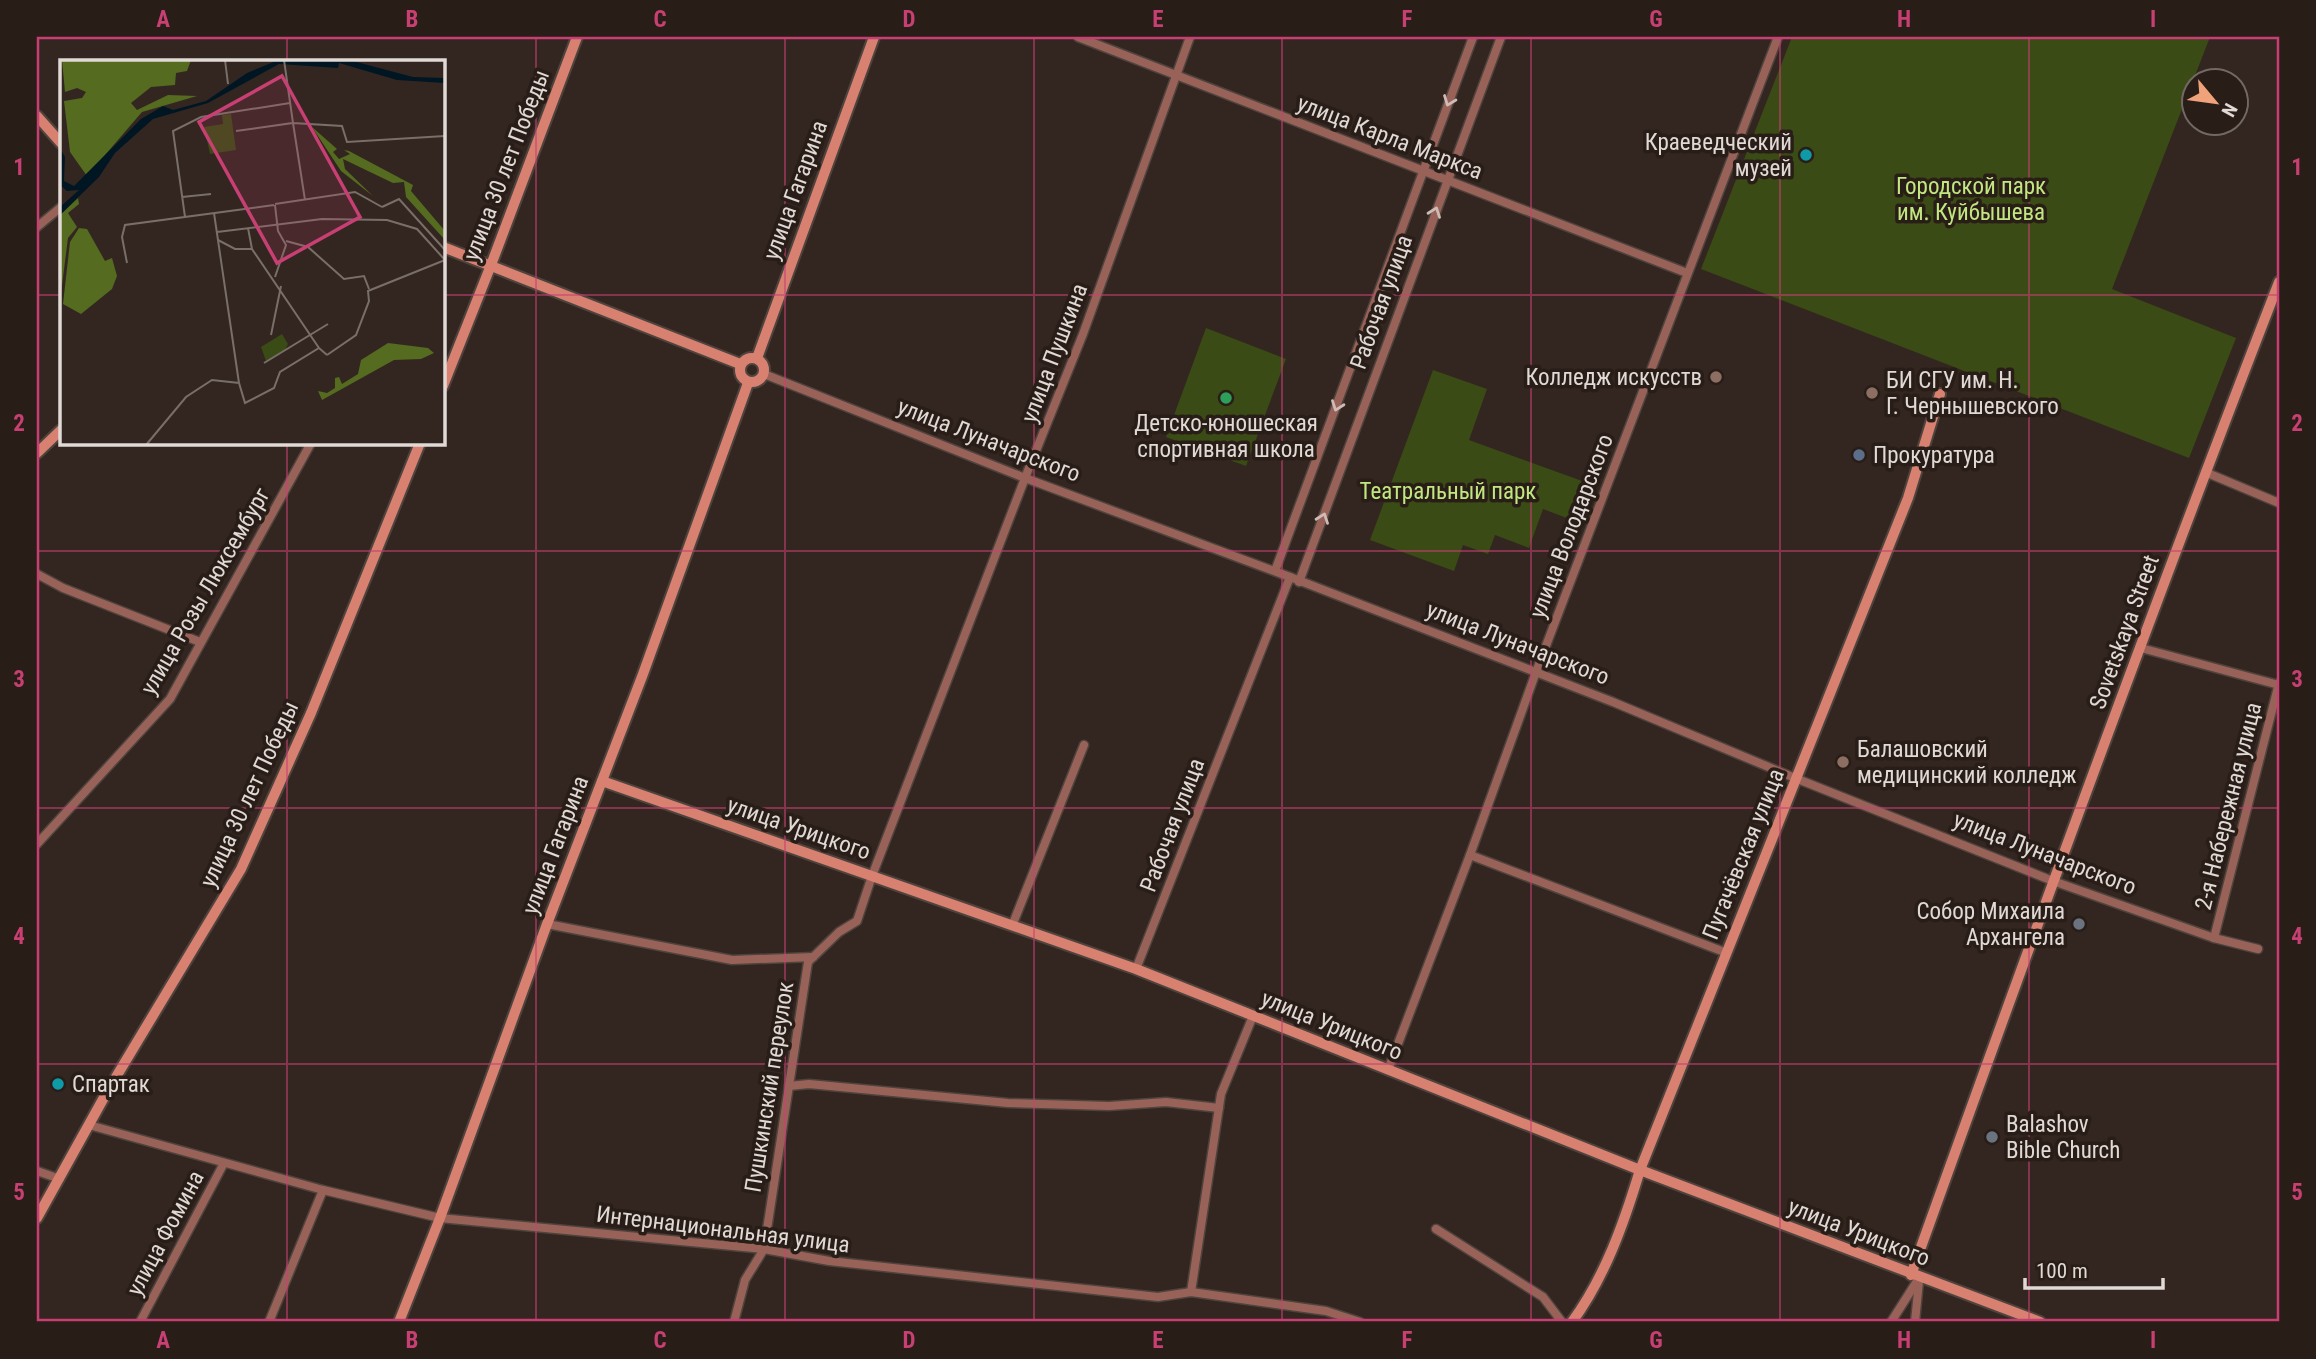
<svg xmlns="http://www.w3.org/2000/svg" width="2316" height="1359" font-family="'Roboto Condensed',sans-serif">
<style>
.green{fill:#3a4b15}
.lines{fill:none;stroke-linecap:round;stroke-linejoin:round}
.street-casing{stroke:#4f433d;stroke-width:11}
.secondary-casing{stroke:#4f433d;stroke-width:14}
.street{stroke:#996258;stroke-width:8}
.secondary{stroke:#d88171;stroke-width:10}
.oneway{stroke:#cfbbb6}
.grid{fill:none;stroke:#c83f73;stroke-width:2;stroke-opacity:0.55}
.culture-dot{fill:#0f9aa8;stroke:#291d17;stroke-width:2.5}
.education-dot{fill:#8d6e63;stroke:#291d17;stroke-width:2.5}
.leisure-dot{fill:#2e9e5b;stroke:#291d17;stroke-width:2.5}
.service-dot{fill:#5c6f8a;stroke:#291d17;stroke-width:2.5}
.worship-dot{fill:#6b7280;stroke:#291d17;stroke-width:2.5}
.labels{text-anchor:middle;stroke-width:7;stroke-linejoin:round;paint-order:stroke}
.street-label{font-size:23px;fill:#e1d9d5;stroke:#291d17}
.poi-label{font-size:23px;fill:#e1d9d5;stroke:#291d17;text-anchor:start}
.park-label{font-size:23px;fill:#c2e680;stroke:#291d17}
.inset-road{fill:none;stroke:#796e68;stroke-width:2}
.view{fill:#c83f73;fill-opacity:0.15;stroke:#c83f73;stroke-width:3.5}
.inset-edge{fill:none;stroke:#e1d9d5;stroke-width:3.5}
.neatline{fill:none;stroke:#c83f73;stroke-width:2.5}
.grid-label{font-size:23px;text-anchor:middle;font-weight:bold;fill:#c83f73}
</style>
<rect width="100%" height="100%" fill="#332620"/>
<g class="green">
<path d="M1792,37h418l-98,252 124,49 -47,120 -488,-189z"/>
<path d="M1206,328l80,31 -40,107 -80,-29z"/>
<path d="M1433,370l54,19 -18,51 116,42 -13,38 -29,-11 -14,39 -34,-13 -7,19 -25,-9 -9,26 -84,-31z"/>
</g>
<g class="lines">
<defs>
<g id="street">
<path d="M1078,37l609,236"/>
<path d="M37,227l24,-20"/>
<path d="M764,374l261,104 265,99 323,125 182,76 258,103 161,57 44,11"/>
<path d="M2205,472l74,31"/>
<path d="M1275,571l198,-534"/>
<path d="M37,574l26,14 137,54"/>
<path d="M1299,582l202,-545"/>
<path d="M2141,648l138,37"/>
<path d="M37,844l133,-145 141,-256"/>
<path d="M1470,855l257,98"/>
<path d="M547,924l185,36 81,-3"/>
<path d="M1012,926l72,-181"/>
<path d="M2214,938l65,-255"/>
<path d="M1136,969l154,-392"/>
<path d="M1388,1070l82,-215 66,-183 242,-635"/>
<path d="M789,1086l20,-2 199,19 101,3 57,-4 53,6"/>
<path d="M89,1125l234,65 117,28 324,31 65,12 329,36 33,-5 135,19 34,11"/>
<path d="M37,1171l23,8"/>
<path d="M1436,1229l107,68 19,25"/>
<path d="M1191,1292l30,-198 32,-78"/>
<path d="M140,1322l84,-159"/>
<path d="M269,1322l54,-132"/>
<path d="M734,1322l11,-42 19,-31 44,-287 31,-30 18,-11 15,-45 153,-398 58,-144 107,-297"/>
<path d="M1891,1322l28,-44"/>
<path d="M1915,1322l4,-41"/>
</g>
<g id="secondary">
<path d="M37,116l24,27"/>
<path d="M443,247l297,117"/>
<circle cx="752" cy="370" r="12"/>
<path d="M757,358l117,-321"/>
<path d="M443,386l48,-121 86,-228"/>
<path d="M37,453l24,-23"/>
<path d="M602,781l534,188 504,201 400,152"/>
<path d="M37,1218l70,-126 134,-223 70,-156 109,-270"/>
<path d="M1911,1275c119,-332 240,-664 368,-993"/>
<path d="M399,1322l41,-104 107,-294 96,-250 105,-291"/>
<path d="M1572,1322c33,-45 52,-99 68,-152l268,-672 32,-104"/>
</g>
</defs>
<use href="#street" class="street-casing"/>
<use href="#secondary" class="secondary-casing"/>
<use href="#street" class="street"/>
<use href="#secondary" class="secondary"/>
</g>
<defs><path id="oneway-chevron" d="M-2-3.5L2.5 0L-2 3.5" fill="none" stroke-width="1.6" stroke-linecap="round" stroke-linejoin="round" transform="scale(1.75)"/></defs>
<g class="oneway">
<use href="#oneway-chevron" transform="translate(1449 101) rotate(111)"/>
<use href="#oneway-chevron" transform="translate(1435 212) rotate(-70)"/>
<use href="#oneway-chevron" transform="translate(1337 406) rotate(110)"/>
<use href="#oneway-chevron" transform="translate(1323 518) rotate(-70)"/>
</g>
<path class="grid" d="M287,37v24M536,37v1285M785,37v1285M1034,37v1285M1282,37v1285M1531,37v1285M1780,37v1285M2029,37v1285M37,295h24M443,295h1836M287,443v879M37,551h2242M37,808h2242M37,1064h2242"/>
<g class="culture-dot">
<circle cx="1806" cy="155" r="7"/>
<circle cx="58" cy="1084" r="7"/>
</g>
<g class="education-dot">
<circle cx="1716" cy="377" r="7"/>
<circle cx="1872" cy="393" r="7"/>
<circle cx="1843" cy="762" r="7"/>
</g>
<circle class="leisure-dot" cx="1226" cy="398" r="7"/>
<circle class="service-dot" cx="1859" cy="455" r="7"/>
<g class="worship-dot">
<circle cx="2079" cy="924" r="7"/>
<circle cx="1992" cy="1137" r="7"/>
</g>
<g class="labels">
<g class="street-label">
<text transform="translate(1390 137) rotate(21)" y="8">улица Карла Маркса</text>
<text transform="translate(506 165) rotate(-69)" y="8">улица 30 лет Победы</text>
<text transform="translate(795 190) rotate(-70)" y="8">улица Гагарина</text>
<text transform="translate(1381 302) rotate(-70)" y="8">Рабочая улица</text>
<text transform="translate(1054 353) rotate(-69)" y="8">улица Пушкина</text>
<text transform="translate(989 440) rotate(21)" y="8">улица Луначарского</text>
<text transform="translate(1571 526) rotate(-69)" y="8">улица Володарского</text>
<text transform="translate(205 591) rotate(-60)" y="8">улица Розы Люксембург</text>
<text transform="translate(2124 632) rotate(-70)" y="8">Sovetskaya Street</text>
<text transform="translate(1518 643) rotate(21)" y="8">улица Луначарского</text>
<text transform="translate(249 794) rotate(-65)" y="8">улица 30 лет Победы</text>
<text transform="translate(2228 806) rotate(-76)" y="8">2-я Набережная улица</text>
<text transform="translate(1172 825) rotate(-69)" y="8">Рабочая улица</text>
<text transform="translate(799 828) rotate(19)" y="8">улица Урицкого</text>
<text transform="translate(555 845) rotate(-69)" y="8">улица Гагарина</text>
<text transform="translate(2045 853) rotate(21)" y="8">улица Луначарского</text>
<text transform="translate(1743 854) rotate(-68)" y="8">Пугачёвская улица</text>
<text transform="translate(1332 1025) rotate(22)" y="8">улица Урицкого</text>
<text transform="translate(769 1087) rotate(-81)" y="8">Пушкинский переулок</text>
<text transform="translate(723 1229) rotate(7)" y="8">Интернациональная улица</text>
<text transform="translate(1859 1232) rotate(21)" y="8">улица Урицкого</text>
<text transform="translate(165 1233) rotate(-62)" y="8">улица Фомина</text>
</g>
<g class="poi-label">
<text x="1792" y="150" text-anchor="end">Краеведческий<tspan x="1792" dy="26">музей</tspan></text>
<text x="1702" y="385" text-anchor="end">Колледж искусств</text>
<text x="1886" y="388">БИ СГУ им. Н.<tspan x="1886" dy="26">Г. Чернышевского</tspan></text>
<text x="1226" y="431" text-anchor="middle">Детско-юношеская<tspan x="1226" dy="26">спортивная школа</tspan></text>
<text x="1873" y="463">Прокуратура</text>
<text x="1857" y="757">Балашовский<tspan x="1857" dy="26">медицинский колледж</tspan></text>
<text x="2065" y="919" text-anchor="end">Собор Михаила<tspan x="2065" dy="26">Архангела</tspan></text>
<text x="72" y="1092">Спартак</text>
<text x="2006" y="1132">Balashov<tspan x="2006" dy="26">Bible Church</tspan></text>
</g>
<g class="park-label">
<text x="1971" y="194">Городской парк<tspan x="1971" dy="26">им. Куйбышева</tspan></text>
<text x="1448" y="499">Театральный парк</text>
</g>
</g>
<g transform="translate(60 60)">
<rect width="385" height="385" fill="#332620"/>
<path d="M171,54l5,36 -26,4 -6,-27 19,-3 -1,-9zM222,274l6,10 -3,6 -19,11 -5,-14z" fill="#3a4b15"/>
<path d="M2,0h129l-4,11 -11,2 -1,12 -24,2 -20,16 6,7 31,-15 29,1 -55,16 -55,64 -17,-24 -6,-51 18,-3 4,-6 -9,-4 -12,4zM252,67l25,22 -4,3 6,7 11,-5 -6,-4 5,1 64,34 -2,6 34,40v9l-39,-43 -2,-15 -11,1 -50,-24 2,10 28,27 -32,-25zM18,138l1,6 -11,9 9,14 -9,11 -8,63v-86zM19,168l8,1 18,32 7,-3 5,18 -5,13 -31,25 -18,-10 7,-62zM328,283l40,5 6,5 -13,6 -27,1 -72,40 -4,-9 9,2 8,-5v-10l4,-1 3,7 16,-10 3,-14z" fill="#546b20"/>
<path d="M289,0l64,17 32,1v5l-48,-3 -58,-17 -1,5 -59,-4 -71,39 -55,16 -38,34 -16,24 -39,38v-8l19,-17 -12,1 -7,-6v-37l5,9 -1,24 10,5 67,-67 22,-13 10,4 33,-9 41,-28 29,-12z" fill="#001723"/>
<path class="inset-road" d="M165,0l3,24M224,0l9,63 49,3 5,16 98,-6M176,71l57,-8 12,77M122,137l29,-3M215,144l80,-12 27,15M215,145l3,26 8,14 -11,32M322,147l17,-8 46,51M154,153l25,170M125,157l-12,-86 28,-14 89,-14M188,168l4,21 67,99M157,172l105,-13 65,1 30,9 28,31M158,180l17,9h17M226,181l22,6 36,32 20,-3 5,13M67,203l-5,-26 3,-12 149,-20M211,275l10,-49M267,295l29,-20 13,-34 -1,-10 77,-31M204,303l64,-39M86,385l40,-48 26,-17 27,3 6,20 29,-15 6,-16 39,-24 8,7"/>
<path class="view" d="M222,16l78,141 -83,46 -78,-141z"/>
<rect width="385" height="385" class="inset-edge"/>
</g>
<rect width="2316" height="1359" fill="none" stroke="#291d17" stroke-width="77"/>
<g transform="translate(2215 102) rotate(119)"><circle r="33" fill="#291d17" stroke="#736863" stroke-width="2"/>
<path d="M0-5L12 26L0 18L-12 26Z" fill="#f0a27a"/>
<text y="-10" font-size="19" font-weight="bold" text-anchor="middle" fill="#e1d9d5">N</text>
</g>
<path d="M2025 1278v10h138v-10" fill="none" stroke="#e1d9d5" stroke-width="3.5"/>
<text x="2036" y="1278" font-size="21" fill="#e1d9d5" stroke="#291d17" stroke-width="5" paint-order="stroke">100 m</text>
<rect x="38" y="38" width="2240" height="1282" class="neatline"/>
<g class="grid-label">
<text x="163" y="27">A</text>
<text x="412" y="27">B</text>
<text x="660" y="27">C</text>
<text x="909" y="27">D</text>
<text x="1158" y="27">E</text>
<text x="1407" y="27">F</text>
<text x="1656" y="27">G</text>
<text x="1904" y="27">H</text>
<text x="2153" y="27">I</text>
<text x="19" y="175">1</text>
<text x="2297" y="175">1</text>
<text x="19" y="431">2</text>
<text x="2297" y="431">2</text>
<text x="19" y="687">3</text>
<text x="2297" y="687">3</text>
<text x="19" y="944">4</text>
<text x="2297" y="944">4</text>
<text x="19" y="1200">5</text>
<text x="2297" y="1200">5</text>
<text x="163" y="1348">A</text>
<text x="412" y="1348">B</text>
<text x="660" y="1348">C</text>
<text x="909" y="1348">D</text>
<text x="1158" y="1348">E</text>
<text x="1407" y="1348">F</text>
<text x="1656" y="1348">G</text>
<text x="1904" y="1348">H</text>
<text x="2153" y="1348">I</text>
</g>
</svg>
